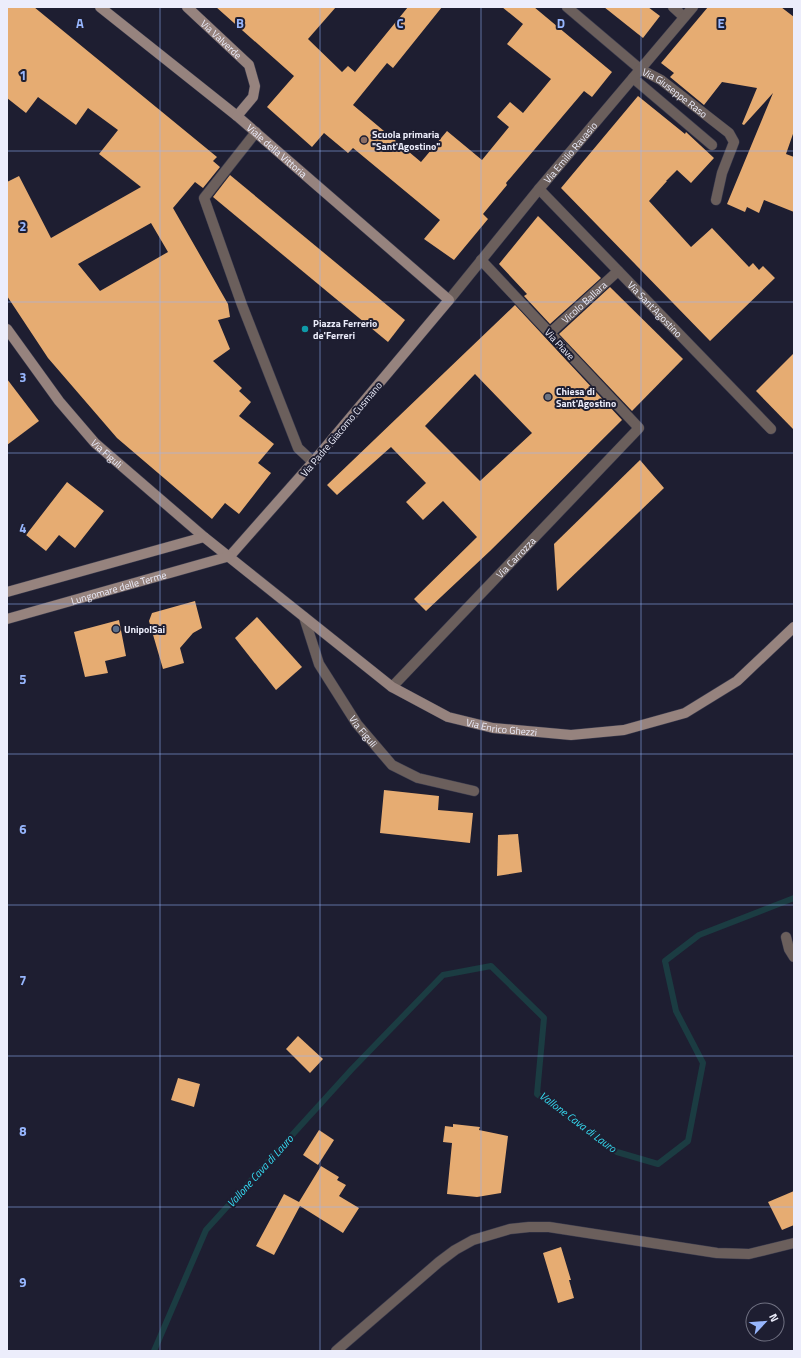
<svg xmlns="http://www.w3.org/2000/svg" width="801" height="1358" font-family="'Titillium Web',sans-serif">
<style>
.lines{fill:none;stroke-linecap:round;stroke-linejoin:round}
.stream{stroke:#1b3c42;stroke-width:6}
.building{fill:#e6ac72;fill-rule:evenodd}
.lane-casing{stroke:#3b3b4d;stroke-width:11}
.street-casing{stroke:#3b3b4d;stroke-width:11}
.secondary-casing{stroke:#3b3b4d;stroke-width:11}
.lane{stroke:#6b5f5c;stroke-width:10}
.street{stroke:#6b5f5c;stroke-width:10}
.secondary{stroke:#96837e;stroke-width:10}
.grid{fill:none;stroke:#97b6fd;stroke-width:1;stroke-opacity:0.55}
.education-dot{fill:#8d6e63;stroke:#1e1e31;stroke-width:1.5}
.culture-dot{fill:#0f9aa8;stroke:#1e1e31;stroke-width:1.5}
.worship-dot{fill:#6b7280;stroke:#1e1e31;stroke-width:1.5}
.service-dot{fill:#5c6f8a;stroke:#1e1e31;stroke-width:1.5}
.labels{text-anchor:middle;stroke-width:4;stroke-linejoin:round;paint-order:stroke}
.street-label{font-size:10px;fill:#ecedfb;stroke:#1e1e31}
.poi-label{font-size:10px;font-weight:bold;fill:#ecedfb;stroke:#1e1e31;text-anchor:start}
.water-label{font-size:11px;font-style:italic;fill:#35daf0;stroke:#1e1e31}
.grid-label{font-size:13px;text-anchor:middle;font-weight:bold;fill:#97b6fd;stroke:#1e1e31;stroke-width:4;stroke-linejoin:round;paint-order:stroke}
</style>
<rect width="100%" height="100%" fill="#1e1e31"/>
<g class="lines">
<path class="stream" d="M154,1351l52,-121 146,-161 91,-94 48,-9 53,52 -7,76 80,58 41,12 30,-23 15,-78 -27,-52 -11,-50 34,-26 95,-37"/>
</g>
<g class="building">
<path d="M7,7h27l183,150 -4,4 7,6 -17,21 -8,-6 -22,26 55,96 2,13 -12,3 12,29 -17,12 29,27 -3,3 12,11 -12,14 35,28 -16,19 13,10 -32,41 -14,-11 -13,16 -95,-81 -69,-80 -41,-62v-114l12,-6 32,62 90,-51 -42,-33 19,-24 -30,-22 -12,17 -38,-28 -12,16 -19,-15zM151,223l17,29 -68,39 -22,-27z"/>
<path d="M216,7h120l-28,32 34,33 6,-6 7,6 53,-65h34l-49,61 -6,-5 -34,42 68,57 26,-31 35,29 27,-33 -12,-10 13,-15 13,11 28,-34 -44,-35 16,-20 -21,-17h32l78,65 -20,25 -8,-6 -78,92 1,2 -24,29 5,5 -34,41 -30,-21 16,-19 -87,-72 -5,5 -24,-20 -12,14 -45,-40 27,-31z"/>
<path d="M604,7h44l12,9 -17,22z"/>
<path d="M708,7h73l13,10v114l-8,23 8,3v55l-30,-12 -5,13 -12,-6 -2,5 -18,-8 46,-111 -29,32 -2,-1 15,-36 -35,-6 -18,23 -34,-28 4,-4 -13,-10z"/>
<path d="M638,96l47,38 1,-2 28,26 -23,25 -14,-13 -10,10h-1l1,1 -18,20 42,46 21,-19 37,39 4,-4 6,7 4,-4 12,12 -65,63 -149,-153z"/>
<path d="M230,175l175,145 -17,22 -175,-145z"/>
<path d="M538,216l63,62 -51,46 -26,-28 3,-2 -28,-30z"/>
<path d="M610,287l73,72 -51,52 -73,-77z"/>
<path d="M515,305l107,115 -132,131 -64,60 -12,-12 63,-62 -34,-36 -20,19 -17,-18 20,-19 -35,-36 -54,48 -10,-10zM475,374l57,59 -52,48 -55,-55z"/>
<path d="M794,353v77l-38,-39z"/>
<path d="M7,379l32,42 -32,24z"/>
<path d="M640,460l24,28 -107,103 -3,-47z"/>
<path d="M67,482l37,29 -29,37 -16,-13 -13,16 -20,-16z"/>
<path d="M195,601l7,27 -9,5 -13,15 4,15 -21,6 -14,-48 3,-8z"/>
<path d="M257,617l45,50 -26,23 -41,-52z"/>
<path d="M119,620l7,36 -21,5 3,12 -23,4 -11,-45z"/>
<path d="M384,790l55,6 -1,14 35,3 -3,30 -90,-10z"/>
<path d="M518,834l4,38 -25,4 1,-41z"/>
<path d="M298,1036l25,23 -13,14 -24,-24z"/>
<path d="M178,1078l22,6 -6,23 -23,-7z"/>
<path d="M453,1124l27,3 -1,3 29,6 -7,57 -24,4 -30,-3 5,-51 -9,-1 2,-16 8,1z"/>
<path d="M319,1130l15,10 -16,25 -15,-10z"/>
<path d="M321,1166l18,11 -2,3 9,5 -7,11 20,12 -16,25 -43,-27 -26,49 -18,-9 28,-52 15,8z"/>
<path d="M794,1191v34l-12,5 -14,-28z"/>
<path d="M561,1247l10,33h-2l5,18 -16,5 -15,-50z"/>
</g>
<g class="lines">
<defs>
<g id="lane">
<path d="M633,78l79,67"/>
<path d="M786,937l3,12 5,8"/>
</g>
<g id="street">
<path id="s1" d="M567,7l73,62 21,11 68,53 5,9 -12,31 -6,27"/>
<path d="M673,7l11,10"/>
<path d="M256,132l-52,66 38,107 56,143 15,14"/>
<path id="s2" d="M539,189l232,240"/>
<path id="s3" d="M449,300l90,-111 154,-182"/>
<path id="s4" d="M550,333l68,-62"/>
<path id="s5" d="M304,617l15,47 38,60 35,41 26,13 56,13"/>
<path id="s6" d="M392,687l247,-259 -158,-168"/>
<path d="M336,1351l103,-89 16,-12 18,-10 37,-11 19,-2h20l168,26 32,1 45,-11"/>
</g>
<g id="secondary">
<path id="s7" d="M100,7l137,109 212,184 -136,162 -83,94"/>
<path id="s8" d="M187,7l62,58 6,21 -2,11 -16,19"/>
<path id="s9" d="M7,329l52,72 36,42 109,94 188,150 56,30 45,11 78,7 53,-5 61,-17 52,-32 57,-54"/>
<path d="M7,592l197,-55"/>
<path id="s10" d="M7,619l223,-63"/>
</g>
</defs>
<use href="#lane" class="lane-casing"/>
<use href="#street" class="street-casing"/>
<use href="#secondary" class="secondary-casing"/>
<use href="#lane" class="lane"/>
<use href="#street" class="street"/>
<use href="#secondary" class="secondary"/>
</g>
<path class="grid" d="M160,7v1344M320,7v1344M481,7v1344M641,7v1344M7,151h787M7,302h787M7,453h787M7,604h787M7,754h787M7,905h787M7,1056h787M7,1207h787"/>
<circle class="education-dot" cx="364" cy="140" r="4"/>
<circle class="culture-dot" cx="305" cy="329" r="4"/>
<circle class="worship-dot" cx="548" cy="397" r="4"/>
<circle class="service-dot" cx="116" cy="629" r="4"/>
<g class="labels">
<g class="street-label">
<text dy="4" stroke="none"><textPath href="#s8" startOffset="47">Via Valverde</textPath></text>
<text dy="4" stroke="none"><textPath href="#s1" startOffset="138">Via Giuseppe Raso</textPath></text>
<text dy="4" stroke="none"><textPath href="#s7" startOffset="228">Viale della Vittoria</textPath></text>
<text dy="4" stroke="none"><textPath href="#s3" startOffset="191">Via Emilio Ravasio</textPath></text>
<text dy="4" stroke="none"><textPath href="#s4" startOffset="46">Vicolo Ballara</textPath></text>
<text dy="4" stroke="none"><textPath href="#s2" startOffset="167">Via Sant'Agostino</textPath></text>
<text transform="translate(560 344) rotate(47)" y="4">Via Piave</text>
<text transform="translate(341 429) rotate(-50)" y="4">Via Padre Giacomo Cusmano</text>
<text dy="4" stroke="none"><textPath href="#s9" startOffset="160">Via Figuli</textPath></text>
<text dy="4" stroke="none"><textPath href="#s6" startOffset="179">Via Carrozza</textPath></text>
<text dy="4" stroke="none"><textPath href="#s10" startOffset="116">Lungomare delle Terme</textPath></text>
<text dy="4" stroke="none"><textPath href="#s9" startOffset="647">Via Enrico Ghezzi</textPath></text>
<text dy="4" stroke="none"><textPath href="#s5" startOffset="130">Via Figuli</textPath></text>
</g>
<g class="poi-label">
<text x="372" y="138">Scuola primaria<tspan x="372" dy="12">"Sant'Agostino"</tspan></text>
<text x="313" y="327">Piazza Ferrerio<tspan x="313" dy="12">de'Ferreri</tspan></text>
<text x="556" y="395">Chiesa di<tspan x="556" dy="12">Sant'Agostino</tspan></text>
<text x="124" y="633">UnipolSai</text>
</g>
<g class="water-label">
<text transform="translate(578 1122) rotate(37)" y="4">Vallone Cava di Lauro</text>
<text transform="translate(260 1171) rotate(-48)" y="4">Vallone Cava di Lauro</text>
</g>
</g>
<g class="grid-label">
<text x="80" y="28">A</text>
<text x="240" y="28">B</text>
<text x="400" y="28">C</text>
<text x="561" y="28">D</text>
<text x="721" y="28">E</text>
<text x="23" y="80">1</text>
<text x="23" y="231">2</text>
<text x="23" y="382">3</text>
<text x="23" y="533">4</text>
<text x="23" y="684">5</text>
<text x="23" y="834">6</text>
<text x="23" y="985">7</text>
<text x="23" y="1136">8</text>
<text x="23" y="1287">9</text>
</g>
<rect width="801" height="1358" fill="none" stroke="#ecedfb" stroke-width="16"/>
<g transform="translate(765 1322) rotate(64)"><circle r="19" fill="#1e1e31" stroke="#707182"/>
<path d="M0-3L7 15L0 10L-7 15Z" fill="#97b6fd"/>
<text y="-6" font-size="11" font-weight="bold" text-anchor="middle" fill="#ecedfb">N</text>
</g>
</svg>
